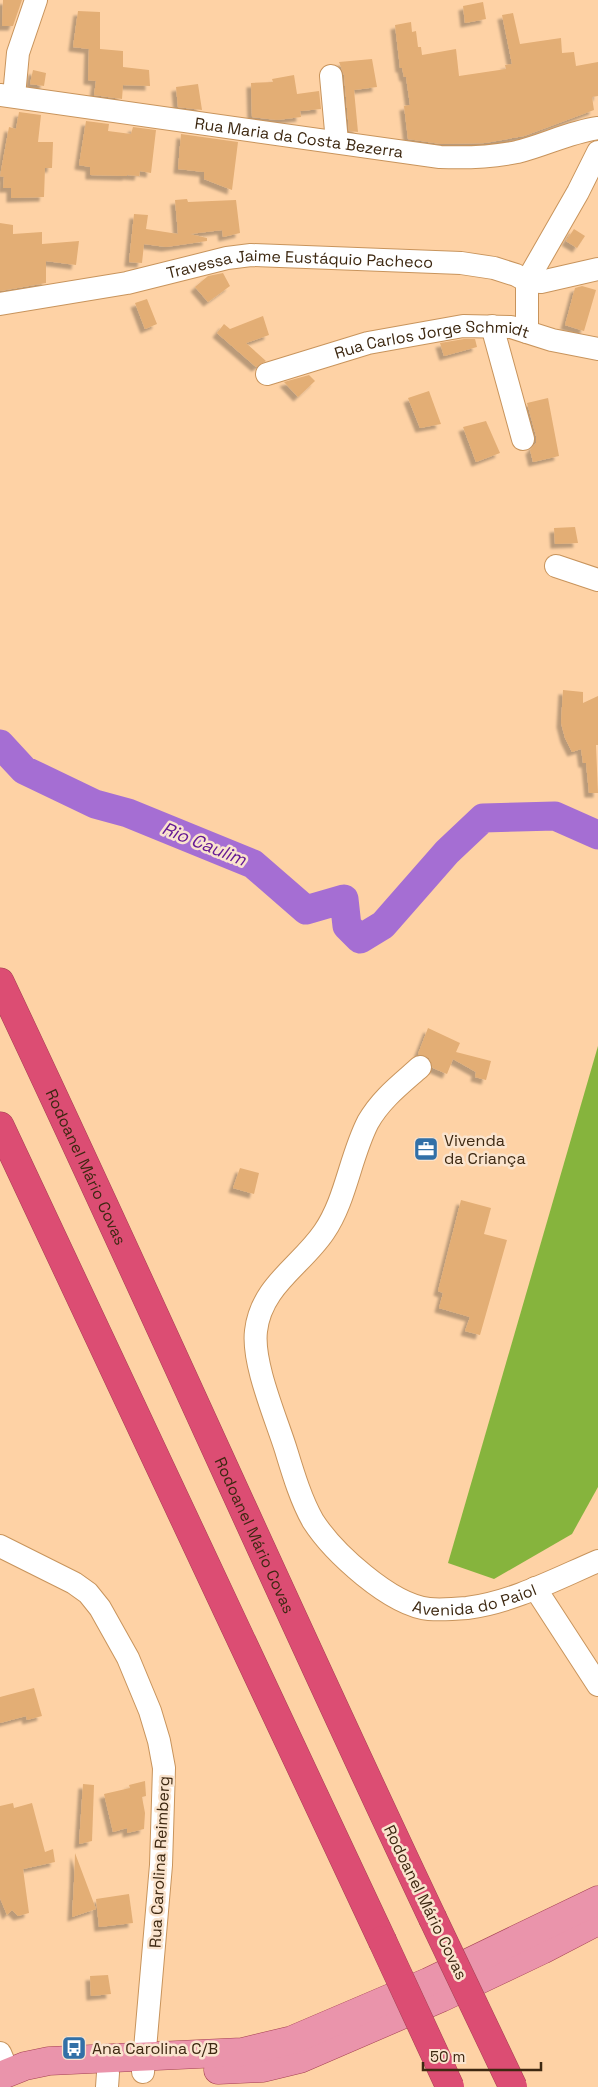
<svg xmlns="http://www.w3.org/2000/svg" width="598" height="2087" font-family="'Space Grotesk',sans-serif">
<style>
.forest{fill:#86b43d}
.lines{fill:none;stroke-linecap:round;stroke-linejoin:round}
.river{stroke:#a56ed3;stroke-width:29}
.building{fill:#e3ae75;filter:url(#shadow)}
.minor-casing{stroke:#c8945c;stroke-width:24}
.major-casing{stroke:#a44051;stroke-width:29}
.highway-casing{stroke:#a44051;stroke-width:29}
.minor{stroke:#fff;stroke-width:22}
.major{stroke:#ea94ab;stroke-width:28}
.highway{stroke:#dc4d73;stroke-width:28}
.highway-bridge-casing{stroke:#a44051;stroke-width:29;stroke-linecap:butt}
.highway-bridge{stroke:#dc4d73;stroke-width:28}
.labels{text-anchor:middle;stroke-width:5;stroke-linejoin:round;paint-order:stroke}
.street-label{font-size:16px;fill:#3d2811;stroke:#fae4ce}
.poi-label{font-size:16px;fill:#3d2811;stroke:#fae4ce;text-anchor:start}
.water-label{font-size:18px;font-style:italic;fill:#651994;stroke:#fae4ce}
</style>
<defs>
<filter id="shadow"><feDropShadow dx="-4.5" dy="4.5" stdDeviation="1" flood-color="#0004"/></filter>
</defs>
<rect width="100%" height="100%" fill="#fed2a5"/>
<path class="forest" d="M598,1046v441l-26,47 -78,45 -46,-16z"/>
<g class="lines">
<path class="river" d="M0,744l24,26 71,34 33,9 125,51 53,46 38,-11 3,27 13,13 23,-14 64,-73 36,-34 72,-2 43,19"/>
</g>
<g class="building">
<path d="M3,0h19l-9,26h-11z"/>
<path d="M483,2l3,17 -21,4 -2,-17z"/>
<path d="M78,11l22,1v37l23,2v16l26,3 1,16 -27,-1 -1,14 -28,-4 2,-14 -8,-1 1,-31 -16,-2z"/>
<path d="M513,13l7,31 41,-6 1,15 12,-1 2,14 22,-4v34l-6,1 2,13 -70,26 -39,7 -44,1 -33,-5 -4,-33 6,-1 -4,-28h-2l-2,-9h-2l-5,-43 16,-3 1,10 4,-1 2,16h3l1,8 34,-6 3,27 47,-7 -1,-4 7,-1 -10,-49z"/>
<path d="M372,59l5,28 -23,3 4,42 -9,-1 -5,-56 -5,-13z"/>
<path d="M33,70l13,3 -2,13 -14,-2z"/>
<path d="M294,75l3,19 22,-3 2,18 -21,2 1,6 -24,3 -25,-3 -1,-34 22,-1 -1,-3z"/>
<path d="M198,84l4,26 -24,-3 -2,-20z"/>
<path d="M19,112l22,3 -3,27h15l-1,26h-7l-1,29 -33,1v-10h-8l1,-11 -4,-1 9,-49 7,2z"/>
<path d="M86,121l23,3 -1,7 23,3 2,-7 23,3 -5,43 -11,-2 -1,5 -12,-1v1l-37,-1v-8l-11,-2z"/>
<path d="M181,134l57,8 -6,48 -28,-11v-7l-26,-3z"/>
<path d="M187,199l1,3 48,-2 4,33 -17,4 -1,-7 -32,4 17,4v3l-41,6 -22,-3 -2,19 -13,-1 5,-48 14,1 -2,14 32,5 -3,-34z"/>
<path d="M0,223l13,2v9l29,-2v12l37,-3 -3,24 -30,-4v22l-46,8z"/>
<path d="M574,229l11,7 -8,12 -11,-7z"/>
<path d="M223,273l7,13 -22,16 -13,-15 13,-11z"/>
<path d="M582,286l14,4 -12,41 -19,-6 10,-37z"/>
<path d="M147,299l10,25 -12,5 -10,-26z"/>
<path d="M263,316l6,19 -23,8 20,18 -10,6 -39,-34 7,-9 6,5z"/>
<path d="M464,339h11l2,8 -33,9 -4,-13z"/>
<path d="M309,375l6,6 -17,16 -14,-15z"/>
<path d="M429,391l12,33 -21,4 -12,-30z"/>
<path d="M548,398l11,58 -26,6 -3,-12 6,-7v-7l-9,-33z"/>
<path d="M486,421l14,32 -24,9 -13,-35z"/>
<path d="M575,527l3,16 -23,1 -1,-16z"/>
<path d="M563,690l20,2v11l15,-7v49h-2l2,48h-9l-3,-30h-3l-2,-14 -9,3 -7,-14 -4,-15z"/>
<path d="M428,1028l32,15 -4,9 35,9 -5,19 -11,-3 1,-5 -23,-13 -6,15 -14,-6 -4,-10 -11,-4z"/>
<path d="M240,1168l19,5 -5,21 -21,-6z"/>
<path d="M461,1200l30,8 -7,26 23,6 -27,95 -15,-4 5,-14 -31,-9 4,-15 -5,-2z"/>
<path d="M34,1688l8,28 -15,4 -1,-4 -26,7v-26z"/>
<path d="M145,1781l1,15 -4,1 3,16 -1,16 -17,4v-5l-14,4 -9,-38 26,-6 -1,-3z"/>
<path d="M83,1784l11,1 -2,56 -13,3z"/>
<path d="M13,1803l1,5 18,-5 13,49 8,-3 2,13 -32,7 6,44 -11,3 -6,-6 -5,5 -7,-17v-92z"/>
<path d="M75,1853l21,56 -24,8 2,-35z"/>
<path d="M129,1894l4,29 -34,4 -3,-28z"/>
<path d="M108,1975l3,19 -20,2 -1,-20z"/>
</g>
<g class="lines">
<defs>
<g id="minor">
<path d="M331,76l6,66"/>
<path id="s1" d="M0,95l440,62c26,1 52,0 77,-5 28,-7 53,-20 81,-24"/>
<path d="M14,96l4,-43 18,-53"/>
<path id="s2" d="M0,304l127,-21 100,-25 24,-3 210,8 33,5 22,7 11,6 14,1 57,-13"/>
<path d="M492,326l31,113"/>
<path d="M527,332v-51l51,-89 20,-40"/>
<path id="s3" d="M267,374l101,-31 95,-17 48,1 41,13 46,9"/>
<path d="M556,566l42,14"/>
<path id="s4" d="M420,1067c-19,17 -39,32 -52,55 -18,35 -22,78 -44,110 -23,34 -63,54 -68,99 -4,32 20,87 30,119 7,23 15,50 27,71 20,31 77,84 116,88 12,1 26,0 38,-1 46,-6 89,-29 131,-47"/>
<path d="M0,1546l74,37 14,10 12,15 28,50 22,53 9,30 5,27 -3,97 -18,207"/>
<path d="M535,1588l63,97"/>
<path d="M0,2053l8,19"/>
<path d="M107,2087l1,-14"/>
</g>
<g id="major">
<path d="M218,2070l45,-2 37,-9 141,-61 101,-48 56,-29"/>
<path d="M0,2076l25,-10 24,-5 193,-9 50,-12 136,-58 170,-82"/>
</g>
<g id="highway">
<path id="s5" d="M0,982c147,310 285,625 432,935"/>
<path d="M0,1126l382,814"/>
</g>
</defs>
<use href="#minor" class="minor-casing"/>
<use href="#major" class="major-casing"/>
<use href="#highway" class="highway-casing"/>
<use href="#minor" class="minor"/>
<use href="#major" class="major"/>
<use href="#highway" class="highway"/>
<defs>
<g id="highway-bridge">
<path d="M432,1917l81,170"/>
<path d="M382,1940l68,147"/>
</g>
</defs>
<use href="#highway-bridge" class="highway-bridge-casing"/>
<use href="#highway-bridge" class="highway-bridge"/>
</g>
<defs>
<symbol id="office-square" viewBox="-11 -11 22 22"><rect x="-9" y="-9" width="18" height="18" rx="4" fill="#3270a7" stroke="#fae4ce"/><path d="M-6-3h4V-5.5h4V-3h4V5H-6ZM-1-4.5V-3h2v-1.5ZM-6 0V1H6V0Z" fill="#fff"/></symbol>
<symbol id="bus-square" viewBox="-11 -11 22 22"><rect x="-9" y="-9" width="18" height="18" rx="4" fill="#3270a7" stroke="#fae4ce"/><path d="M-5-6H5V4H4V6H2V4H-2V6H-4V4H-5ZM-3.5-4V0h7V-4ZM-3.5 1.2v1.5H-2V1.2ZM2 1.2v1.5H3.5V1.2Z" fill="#fff"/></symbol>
</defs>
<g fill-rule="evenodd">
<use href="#office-square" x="412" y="1135" width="28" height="28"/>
<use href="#bus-square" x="60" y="2034" width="28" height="28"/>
</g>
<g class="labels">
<g class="street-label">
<text dy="6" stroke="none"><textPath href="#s1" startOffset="302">Rua Maria da Costa Bezerra</textPath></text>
<text dy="6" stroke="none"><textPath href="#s2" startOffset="304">Travessa Jaime Eustáquio Pacheco</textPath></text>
<text dy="6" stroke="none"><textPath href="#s3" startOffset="170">Rua Carlos Jorge Schmidt</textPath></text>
<text dy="6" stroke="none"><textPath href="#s5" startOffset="204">Rodoanel Mário Covas</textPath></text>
<text dy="6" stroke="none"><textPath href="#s5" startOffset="609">Rodoanel Mário Covas</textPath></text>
<text dy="6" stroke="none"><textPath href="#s4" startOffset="712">Avenida do Paiol</textPath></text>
<text transform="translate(159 1862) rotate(-87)" y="6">Rua Carolina Reimberg</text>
<text transform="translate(426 1902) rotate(64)" y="6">Rodoanel Mário Covas</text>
</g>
<g class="poi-label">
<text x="444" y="1146">Vivenda<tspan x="444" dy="18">da Criança</tspan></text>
<text x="92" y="2054">Ana Carolina C/B</text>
</g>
<g class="water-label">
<text transform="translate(204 844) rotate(22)" y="6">Rio Caulim</text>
</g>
</g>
<path d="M423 2062v8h118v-8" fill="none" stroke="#3d2811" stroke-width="2.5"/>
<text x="430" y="2062" font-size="15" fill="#3d2811" stroke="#fae4ce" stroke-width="4" paint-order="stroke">50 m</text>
</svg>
